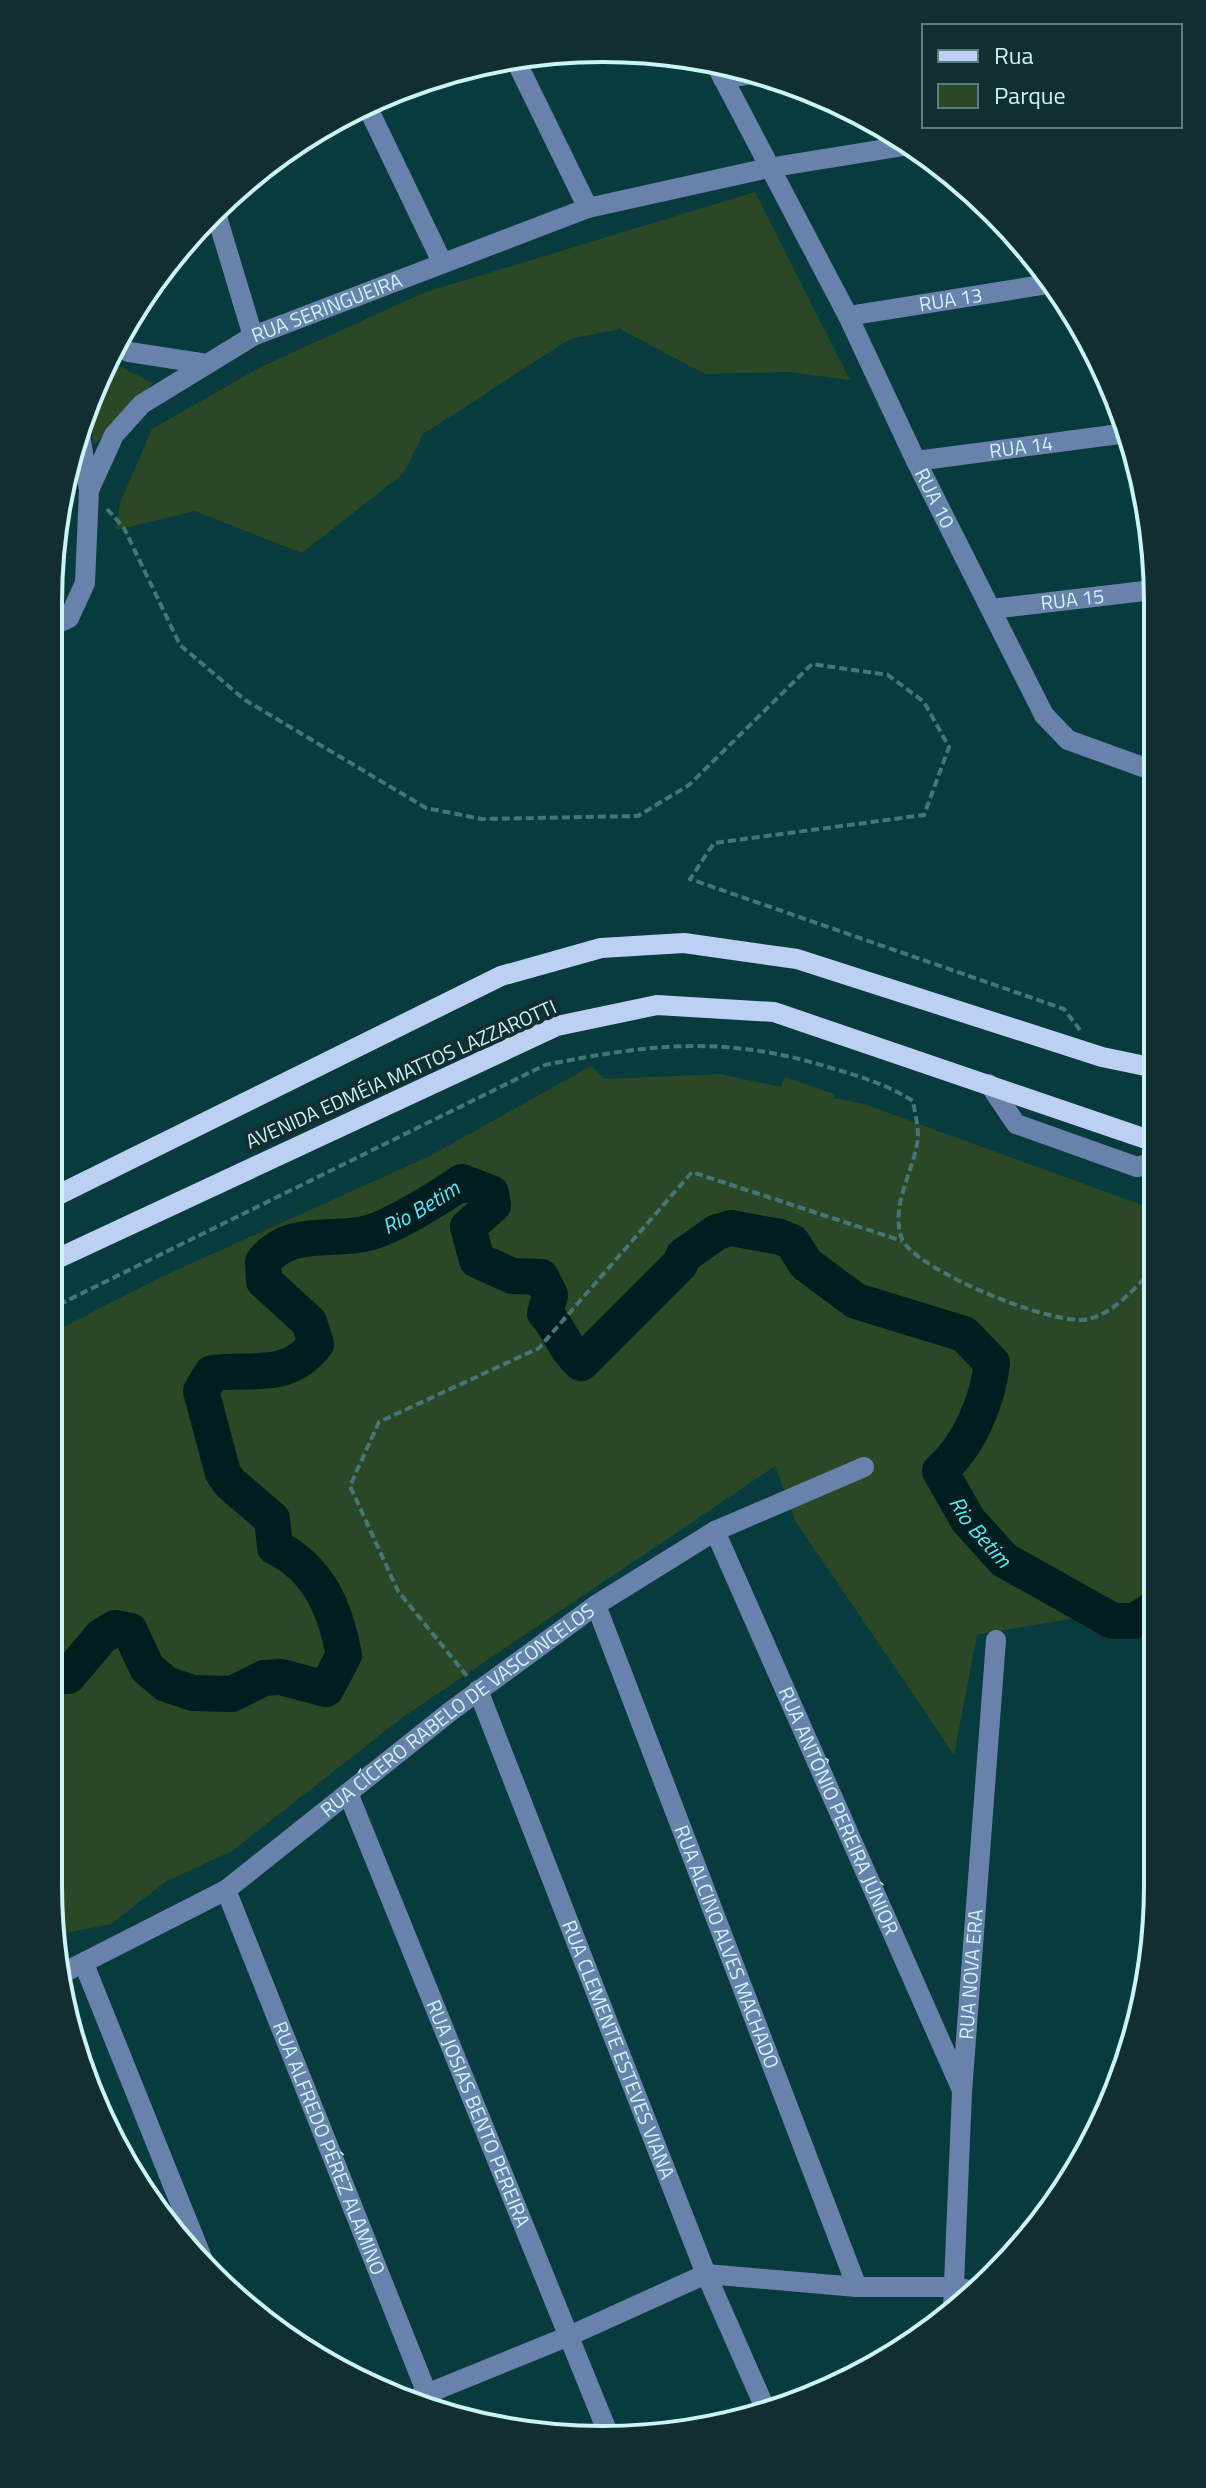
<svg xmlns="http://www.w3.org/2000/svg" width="1206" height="2488" font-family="'Titillium Web',sans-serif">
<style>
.green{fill:#2a4825}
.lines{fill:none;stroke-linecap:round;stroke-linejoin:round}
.river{stroke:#001d1f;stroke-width:36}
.path{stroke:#457578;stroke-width:4;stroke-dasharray:8 4;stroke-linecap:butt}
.minor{stroke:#6982ab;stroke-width:20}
.major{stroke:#bbd0f2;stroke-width:20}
.labels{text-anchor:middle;stroke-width:8;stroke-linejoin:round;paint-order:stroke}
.street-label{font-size:20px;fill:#cbf4f6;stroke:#122e30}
.water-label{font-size:22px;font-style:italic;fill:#53ecf5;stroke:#122e30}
.rim{fill:none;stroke:#cbf4f6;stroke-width:4}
</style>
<rect width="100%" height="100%" fill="#083b3e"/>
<g class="green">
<path d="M755,192l95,188 -62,-8 -83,2 -85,-45 -50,10 -147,95 -19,39 -102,80 -107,-42 -79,19 4,-27 32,-74 109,-62 162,-74z"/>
<path d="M107,360l46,23 -59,62 -7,-43z"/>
<path d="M591,1066l13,13 116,-5 61,13 4,-10 49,17v4l30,6 292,106 1,406 -54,-3 -126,22 -23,120 -159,-235 -20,-54 -372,251 -171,134 -67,31 -54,42 -55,11 -8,-50v-550l113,-58 271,-122z"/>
</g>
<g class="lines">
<path class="river" id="s1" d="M48,1677l20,-1 33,-39 14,-9 15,3 17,37 19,16 27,9 39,1 32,-16 17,-1 45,12 18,-34c-9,-47 -25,-86 -69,-108l-3,-28 -42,-36 -7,-10 -22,-82 11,-18c41,-5 76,8 104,-29l-7,-22 -45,-41 -1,-19c29,-38 78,-16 117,-33 28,-12 57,-30 82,-47l29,11 2,12 -25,22 9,33 35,16 29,1 9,18 -5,18c15,16 19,36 36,50l99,-99 3,-8 34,-24 14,-4 49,9 12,5 14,22 50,37 108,33 28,29c-4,37 -23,83 -52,108l28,49 36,40 109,61h22l22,-14"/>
<g class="path">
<path d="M107,509l17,19 56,117 65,55 181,108 56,11 156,-3 51,-31 123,-121 76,11 36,27 25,45 -25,68 -210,28 -24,36 374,130 16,21"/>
<path d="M48,1310l497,-245c105,-21 179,-30 283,2 31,9 58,17 85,34 2,13 7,30 4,43 -5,30 -27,64 -15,95 12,30 153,89 187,80 27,-7 47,-33 67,-52"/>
<path d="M467,1676l-69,-85 -48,-105 29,-64 160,-74 153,-176 210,69"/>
</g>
<g class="minor">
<path d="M514,57l74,151"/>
<path id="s2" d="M713,59l135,257 68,145 128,254 24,25 86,31"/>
<path d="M723,79l35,-6"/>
<path d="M366,104l76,158"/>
<path d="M214,207l39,129"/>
<path id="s3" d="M848,316l206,-33"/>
<path d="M115,344l14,8 78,12"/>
<path d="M79,428l10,62"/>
<path id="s4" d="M916,461l211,-28"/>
<path id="s5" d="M991,609l162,-19"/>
<path id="s6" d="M48,628l21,-10 16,-35 4,-93 25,-55 28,-31 111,-68 335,-128 180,-40 142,-23"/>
<path d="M989,1084l27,40 121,43 18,-5"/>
<path id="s7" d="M715,1531l246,557"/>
<path id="s8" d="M596,1605l261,682"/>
<path id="s9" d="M478,1690l228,584 59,134"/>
<path id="s10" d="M348,1793l260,640"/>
<path id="s11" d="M226,1890l206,516"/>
<path d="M84,1964l123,306"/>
<path id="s12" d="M63,1973l163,-83 225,-179 145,-106 119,-74 149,-64"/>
<path id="s13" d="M953,2308l9,-216 34,-452"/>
<path d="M414,2399l155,-63 137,-62 151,13h97l22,4"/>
</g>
<g class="major">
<path d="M48,1200l453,-224 100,-28 83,-5 113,16 305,98 53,11"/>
<path d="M48,1263l509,-237 100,-21 117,7 381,130"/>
</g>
</g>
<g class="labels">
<g class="street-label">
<text dy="7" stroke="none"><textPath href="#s3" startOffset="104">RUA 13</textPath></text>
<text dy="7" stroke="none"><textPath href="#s6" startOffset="466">RUA SERINGUEIRA</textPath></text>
<text dy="7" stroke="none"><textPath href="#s4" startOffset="106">RUA 14</textPath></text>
<text dy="7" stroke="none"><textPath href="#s2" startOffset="492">RUA 10</textPath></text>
<text dy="7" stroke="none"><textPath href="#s5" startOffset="82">RUA 15</textPath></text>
<text transform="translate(401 1074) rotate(-24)" y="7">AVENIDA EDMÉIA MATTOS LAZZAROTTI</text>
<text dy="7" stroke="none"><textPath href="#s12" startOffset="476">RUA CÍCERO RABELO DE VASCONCELOS</textPath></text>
<text dy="7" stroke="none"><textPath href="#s7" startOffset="306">RUA ANTÔNIO PEREIRA JÚNIOR</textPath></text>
<text dy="7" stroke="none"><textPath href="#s8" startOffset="366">RUA ALCINO ALVES MACHADO</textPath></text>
<text dy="7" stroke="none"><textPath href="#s13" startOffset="334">RUA NOVA ERA</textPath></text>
<text dy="7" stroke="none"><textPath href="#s9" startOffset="386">RUA CLEMENTE ESTEVES VIANA</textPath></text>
<text dy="7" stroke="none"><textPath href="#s10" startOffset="346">RUA JOSIAS BENTO PEREIRA</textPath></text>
<text dy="7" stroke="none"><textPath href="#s11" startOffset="278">RUA ALFREDO PÉREZ ALAMINO</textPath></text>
</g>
<g class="water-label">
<text dy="8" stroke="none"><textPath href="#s1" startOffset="1096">Rio Betim</textPath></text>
<text dy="8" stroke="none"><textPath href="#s1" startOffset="2128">Rio Betim</textPath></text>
</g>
</g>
<path d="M0 0H1206V2488H0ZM603 62H603A541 541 0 0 1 1144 603V1885A541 541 0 0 1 603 2426H603A541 541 0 0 1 62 1885V603A541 541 0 0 1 603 62Z" fill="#122e30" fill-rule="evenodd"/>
<path class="rim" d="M603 62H603A541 541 0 0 1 1144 603V1885A541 541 0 0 1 603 2426H603A541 541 0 0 1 62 1885V603A541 541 0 0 1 603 62Z"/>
<rect x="922" y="24" width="260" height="104" fill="#122e30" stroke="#5c7d7f" stroke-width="2"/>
<rect x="938" y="50" width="40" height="12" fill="#bbd0f2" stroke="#5c7d7f" stroke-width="2"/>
<text x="994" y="64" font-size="24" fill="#cbf4f6">Rua</text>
<rect x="938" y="84" width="40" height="24" fill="#2a4825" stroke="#5c7d7f" stroke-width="2"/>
<text x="994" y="104" font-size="24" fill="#cbf4f6">Parque</text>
</svg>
